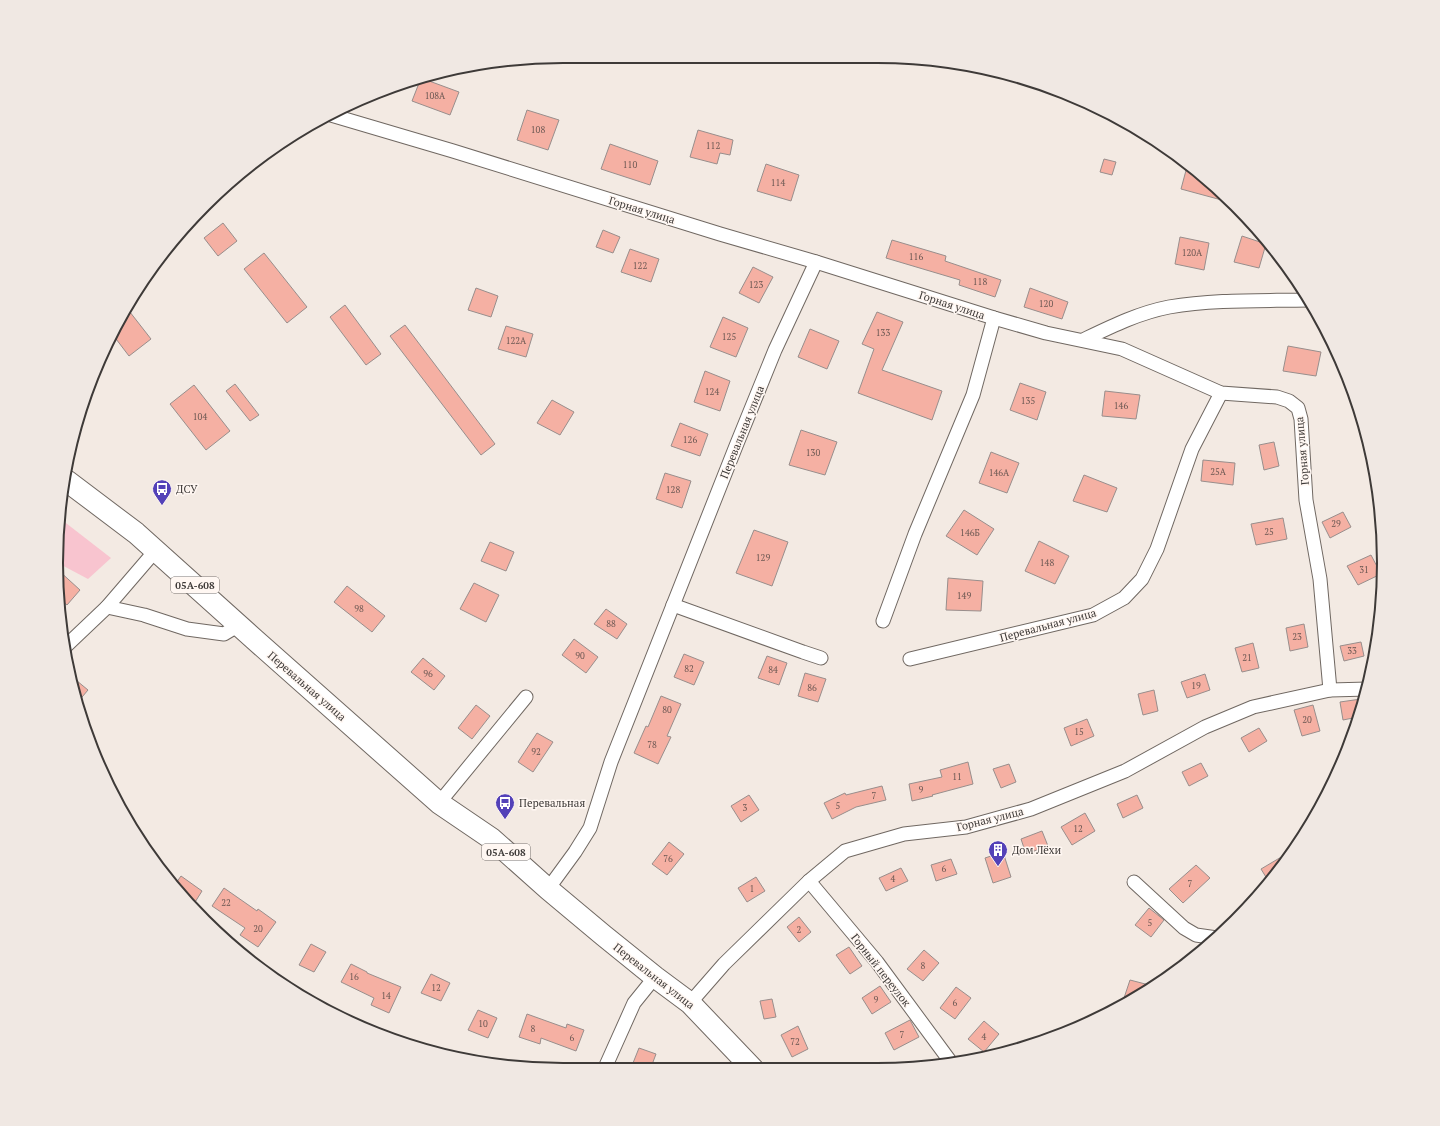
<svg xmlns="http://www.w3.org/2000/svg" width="1440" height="1126" font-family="'PT Serif',serif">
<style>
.green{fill:#f8c4cf}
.building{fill:#f5b0a3;stroke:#988e8c}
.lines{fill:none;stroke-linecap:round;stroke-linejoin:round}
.minor-casing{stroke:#706862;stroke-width:15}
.trunk-casing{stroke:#706862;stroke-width:23}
.minor{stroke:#fff;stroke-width:13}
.trunk{stroke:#fff;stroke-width:21}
.labels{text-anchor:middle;stroke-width:3;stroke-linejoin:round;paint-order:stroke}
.number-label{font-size:9px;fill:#6c5853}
.shield{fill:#fff7f2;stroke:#787370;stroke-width:1}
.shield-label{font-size:10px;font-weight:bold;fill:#3e3a38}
.street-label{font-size:11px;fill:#3e3a38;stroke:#fff7f2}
.poi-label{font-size:11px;fill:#3e3a38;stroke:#fff7f2;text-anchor:start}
.rim{fill:none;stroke:#3e3a38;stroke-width:2}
</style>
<rect width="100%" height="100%" fill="#f3eae3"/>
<path class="green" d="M62,520l49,38 -23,21 -32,-17z"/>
<g class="building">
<path d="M421,78l38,14 -9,23 -38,-14z"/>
<path d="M527,110l32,10 -11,30 -31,-10z"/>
<path d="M698,130l35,10 -3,15 -10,-2 -3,11 -27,-7z"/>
<path d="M610,144l48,17 -8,24 -49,-16z"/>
<path d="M1104,159l12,3 -4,13 -12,-3z"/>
<path d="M1188,163l41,39 -48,-13z"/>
<path d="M766,164l33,11 -8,26 -34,-10z"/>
<path d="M223,223l14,18 -19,15 -14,-18z"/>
<path d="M603,230l17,7 -7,16 -17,-6z"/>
<path d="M1242,236l24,8 -7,24 -25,-6z"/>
<path d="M1180,237l29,6 -5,27 -29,-6z"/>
<path d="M892,240l54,16 -1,5 56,19 -6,17 -36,-12 1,-5 -74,-22z"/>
<path d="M630,249l29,10 -8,23 -30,-10z"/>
<path d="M264,253l43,54 -20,16 -43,-54z"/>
<path d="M753,267l20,10 -14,26 -20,-10z"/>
<path d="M476,288l22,8 -7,21 -23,-7z"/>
<path d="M1030,288l38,14 -6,17 -38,-12z"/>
<path d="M345,305l36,49 -15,11 -36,-48z"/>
<path d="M126,307l25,32 -22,17 -16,-21z"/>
<path d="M877,312l26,10 -21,48 60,21 -10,29 -74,-27 16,-44 -12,-5z"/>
<path d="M723,317l25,11 -12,29 -26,-10z"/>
<path d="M405,325l90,119 -14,11 -91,-119z"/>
<path d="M506,326l27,8 -7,23 -28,-8z"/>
<path d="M810,329l29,12 -12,28 -29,-12z"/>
<path d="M1288,346l33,6 -5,24 -33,-5z"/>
<path d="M705,371l25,10 -10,30 -26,-9z"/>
<path d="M1020,383l26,9 -9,28 -27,-10z"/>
<path d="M235,384l24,31 -9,6 -24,-30z"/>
<path d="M194,385l36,46 -24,19 -36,-46z"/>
<path d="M1105,391l35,4 -4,24 -34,-3z"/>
<path d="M552,400l22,12 -14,23 -23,-12z"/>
<path d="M680,423l28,11 -8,22 -29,-10z"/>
<path d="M801,430l36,12 -12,33 -36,-10z"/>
<path d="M1274,442l5,24 -15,4 -5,-25z"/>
<path d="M991,452l28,11 -12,30 -28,-10z"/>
<path d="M1203,460l32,3 -2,22 -32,-4z"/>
<path d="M665,473l26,8 -9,27 -26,-9z"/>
<path d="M1084,475l33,13 -10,24 -34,-11z"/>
<path d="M964,510l30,19 -17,26 -31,-19z"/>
<path d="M1343,512l8,15 -21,11 -8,-16z"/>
<path d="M1283,518l4,21 -31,6 -5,-21z"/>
<path d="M754,530l34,12 -16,44 -36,-13z"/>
<path d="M1039,541l30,15 -14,28 -30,-13z"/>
<path d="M490,542l24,10 -8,19 -25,-10z"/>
<path d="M1371,555l10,19 -23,11 -11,-19z"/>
<path d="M57,569l23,21 -13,15 -6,-5z"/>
<path d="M948,578l35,3 -2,30 -35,-1z"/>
<path d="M474,583l25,12 -13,27 -26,-13z"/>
<path d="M347,586l38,30 -13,16 -38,-30z"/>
<path d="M606,609l21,15 -10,15 -23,-15z"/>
<path d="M1304,624l4,23 -18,4 -4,-23z"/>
<path d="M574,639l24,18 -12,16 -24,-18z"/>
<path d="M1361,642l3,14 -20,5 -4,-15z"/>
<path d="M1253,643l6,25 -17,4 -7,-24z"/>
<path d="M684,654l20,8 -10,23 -20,-8z"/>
<path d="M767,656l20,7 -8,22 -21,-7z"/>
<path d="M423,658l22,18 -11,14 -23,-18z"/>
<path d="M805,673l21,6 -8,23 -20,-6z"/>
<path d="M1205,674l5,16 -23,8 -6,-16z"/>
<path d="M71,676l17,14 -11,13 -4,-9z"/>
<path d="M1154,690l4,21 -15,4 -5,-21z"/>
<path d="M661,696l20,8 -14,32 4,1 -13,27 -24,-11 12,-27 2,1z"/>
<path d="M1361,699l1,7 -4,11 -15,3 -3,-18z"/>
<path d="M476,705l14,11 -18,23 -14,-11z"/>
<path d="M1313,705l7,26 -18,5 -8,-26z"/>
<path d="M1087,719l7,17 -23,10 -7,-18z"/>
<path d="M1259,728l8,13 -18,11 -8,-14z"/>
<path d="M537,733l16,9 -20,30 -15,-10z"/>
<path d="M968,762l5,22 -41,11 1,1 -21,5 -3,-17 33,-7 -2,-7z"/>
<path d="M1201,763l7,13 -19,10 -7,-14z"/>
<path d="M1009,764l7,18 -15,6 -8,-19z"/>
<path d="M882,786l4,14 -30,7 -24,12 -8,-16 21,-10 1,2z"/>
<path d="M749,795l10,15 -18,12 -10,-16z"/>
<path d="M1137,795l6,13 -20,10 -6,-14z"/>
<path d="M1085,813l10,18 -23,14 -11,-18z"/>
<path d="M1042,831l6,15 -22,8 -5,-15z"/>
<path d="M669,842l15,12 -17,21 -15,-11z"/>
<path d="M1293,850l-14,21 -10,11 -8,-13z"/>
<path d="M1003,852l8,25 -18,6 -8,-25z"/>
<path d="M951,859l6,15 -21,7 -5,-16z"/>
<path d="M1196,865l14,13 -27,25 -14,-14z"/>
<path d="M901,868l7,13 -22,10 -7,-13z"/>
<path d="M181,876l21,15 -10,16 -10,-10 -8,-11z"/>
<path d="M756,877l9,14 -18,11 -9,-14z"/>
<path d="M224,888l33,23 1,-2 18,13 -18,25 -18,-12 5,-7 -33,-22z"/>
<path d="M1149,908l15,12 -13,17 -16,-12z"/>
<path d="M799,917l12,15 -12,10 -12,-15z"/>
<path d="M311,944l15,8 -12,20 -15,-7z"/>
<path d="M849,947l13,19 -12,8 -14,-19z"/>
<path d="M924,950l15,13 -16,18 -16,-12z"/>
<path d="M351,964l16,8v1l34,14 -12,26 -18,-8 3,-7 -33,-16z"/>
<path d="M431,974l19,9 -9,18 -20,-8z"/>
<path d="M1130,980l23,6 -20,14 -9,-2z"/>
<path d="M880,986l11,16 -19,12 -10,-16z"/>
<path d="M956,987l15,11 -16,21 -15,-11z"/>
<path d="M772,999l4,18 -12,2 -4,-18z"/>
<path d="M478,1010l19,8 -9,20 -20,-8z"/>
<path d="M527,1014l39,14 1,-4 17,6 -8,21 -35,-13 -1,6 -21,-7z"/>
<path d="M910,1020l9,17 -25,13 -9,-17z"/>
<path d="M984,1021l15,13 -15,18 -16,-13z"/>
<path d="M798,1026l10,23 -16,8 -11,-22z"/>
<path d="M639,1048l17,6 -6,16h-13l-6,-2z"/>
</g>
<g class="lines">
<defs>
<g id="minor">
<path d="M331,115l122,36 267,83 96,28 178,56 52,15 76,16 99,44 56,4 12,4 9,7 3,11 5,81 14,79 10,111"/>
<path d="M1083,340c27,-13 55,-27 86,-33 46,-8 94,-6 140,-7"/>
<path d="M673,605l130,47 18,6"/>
<path d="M107,607l37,8 43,14 37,5 15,-9"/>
<path d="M883,621l32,-87 58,-139 21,-77"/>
<path d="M67,645l40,-38 49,-57"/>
<path d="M910,659l183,-44 31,-17 18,-19 15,-30 35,-100 29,-56"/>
<path d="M439,803l87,-106"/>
<path d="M809,881l68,81 73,99"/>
<path d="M1134,882l50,46 12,7 21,3"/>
<path d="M548,889l27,-37 15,-24 21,-66 125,-316 39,-96 41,-88"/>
<path d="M690,1003l34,-39 85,-83 36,-30 59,-17 62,-7 65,-18 94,-38 80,-44 48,-20 77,-17 38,-1"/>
<path d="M604,1070l30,-67 21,-26"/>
</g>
<path id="trunk" d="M67,481l69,52 118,106 185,164 53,36 56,50 55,46 52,42 35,26 63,66"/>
</defs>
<use href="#minor" class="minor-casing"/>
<use href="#trunk" class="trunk-casing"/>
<use href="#minor" class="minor"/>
<use href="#trunk" class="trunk"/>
</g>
<defs>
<symbol id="bus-pin" viewBox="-11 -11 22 30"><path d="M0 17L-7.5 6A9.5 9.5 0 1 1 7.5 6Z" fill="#5341b8" stroke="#fff7f2"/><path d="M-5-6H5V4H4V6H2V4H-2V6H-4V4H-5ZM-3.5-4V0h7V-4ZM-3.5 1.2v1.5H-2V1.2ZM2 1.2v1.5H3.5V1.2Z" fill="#fff"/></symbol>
<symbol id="building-pin" viewBox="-11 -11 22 30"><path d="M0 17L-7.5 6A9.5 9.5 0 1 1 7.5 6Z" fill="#5341b8" stroke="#fff7f2"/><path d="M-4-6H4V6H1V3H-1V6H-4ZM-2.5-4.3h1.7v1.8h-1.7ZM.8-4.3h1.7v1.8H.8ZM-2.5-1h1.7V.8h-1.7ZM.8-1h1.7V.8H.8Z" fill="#fff"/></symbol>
</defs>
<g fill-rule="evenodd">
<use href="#bus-pin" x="151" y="478" width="22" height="30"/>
<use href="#bus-pin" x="494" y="792" width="22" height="30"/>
<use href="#building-pin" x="987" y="839" width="22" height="30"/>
</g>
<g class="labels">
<g class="number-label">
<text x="435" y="99">108А</text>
<text x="538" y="133">108</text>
<text x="713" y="149">112</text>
<text x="630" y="168">110</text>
<text x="778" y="186">114</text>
<text x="1192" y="256">120А</text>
<text x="916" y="260">116</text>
<text x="640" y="269">122</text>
<text x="980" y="285">118</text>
<text x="756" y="288">123</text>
<text x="1046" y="307">120</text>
<text x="883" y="336">133</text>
<text x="729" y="340">125</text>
<text x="516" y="344">122А</text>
<text x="712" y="395">124</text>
<text x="1028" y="404">135</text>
<text x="1121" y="409">146</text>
<text x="200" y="420">104</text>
<text x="690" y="443">126</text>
<text x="813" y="456">130</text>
<text x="1218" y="475">25А</text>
<text x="999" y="476">146А</text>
<text x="673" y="493">128</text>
<text x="1336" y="527">29</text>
<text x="1269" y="535">25</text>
<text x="970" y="536">146Б</text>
<text x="763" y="561">129</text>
<text x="1047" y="566">148</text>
<text x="1364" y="573">31</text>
<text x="964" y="599">149</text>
<text x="359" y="612">98</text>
<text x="611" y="627">88</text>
<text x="1297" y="640">23</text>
<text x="1352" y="654">33</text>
<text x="580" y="659">90</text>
<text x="1247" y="661">21</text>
<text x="689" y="672">82</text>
<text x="773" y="673">84</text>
<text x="428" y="677">96</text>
<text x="1196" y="689">19</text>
<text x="812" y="691">86</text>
<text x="667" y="713">80</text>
<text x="1307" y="723">20</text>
<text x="1079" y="735">15</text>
<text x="652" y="748">78</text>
<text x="536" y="755">92</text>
<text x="957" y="780">11</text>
<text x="921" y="793">9</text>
<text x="874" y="799">7</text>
<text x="838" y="809">5</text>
<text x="745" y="811">3</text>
<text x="1078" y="832">12</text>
<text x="668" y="862">76</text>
<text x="944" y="872">6</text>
<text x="893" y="882">4</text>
<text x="1190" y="887">7</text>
<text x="752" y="892">1</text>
<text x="226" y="906">22</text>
<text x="1150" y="926">5</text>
<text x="258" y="932">20</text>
<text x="799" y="933">2</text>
<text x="923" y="969">8</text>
<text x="354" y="980">16</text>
<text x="436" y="991">12</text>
<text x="386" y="999">14</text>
<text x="876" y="1003">9</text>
<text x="955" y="1006">6</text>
<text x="483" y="1027">10</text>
<text x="533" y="1032">8</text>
<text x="902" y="1038">7</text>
<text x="984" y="1040">4</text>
<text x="572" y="1041">6</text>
<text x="795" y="1045">72</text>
</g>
<g class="shield">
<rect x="171" y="577" width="48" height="16" rx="3"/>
<rect x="482" y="844" width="48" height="16" rx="3"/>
</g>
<g class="shield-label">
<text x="195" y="589">05А-608</text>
<text x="506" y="856">05А-608</text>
</g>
<g class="street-label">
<text transform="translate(642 210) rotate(17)" y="4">Горная улица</text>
<text transform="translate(952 305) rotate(18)" y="4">Горная улица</text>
<text transform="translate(742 432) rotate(-68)" y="4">Перевальная улица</text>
<text transform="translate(1302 451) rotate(-95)" y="4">Горная улица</text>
<text transform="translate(1048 625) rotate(-15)" y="4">Перевальная улица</text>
<text transform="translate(307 686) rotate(41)" y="4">Перевальная улица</text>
<text transform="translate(990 819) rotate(-14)" y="4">Горная улица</text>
<text transform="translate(881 970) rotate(52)" y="4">Горный переулок</text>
<text transform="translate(654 976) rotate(38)" y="4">Перевальная улица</text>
</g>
<g class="poi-label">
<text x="176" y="493">ДСУ</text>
<text x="519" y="807">Перевальная</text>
<text x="1012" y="854">Дом Лёхи</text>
</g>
</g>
<path d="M0 0H1440V1126H0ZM563 63H877A500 500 0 0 1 1377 563V563A500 500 0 0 1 877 1063H563A500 500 0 0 1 63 563V563A500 500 0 0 1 563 63Z" fill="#f0e8e3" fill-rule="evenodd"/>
<path class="rim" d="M563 63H877A500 500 0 0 1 1377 563V563A500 500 0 0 1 877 1063H563A500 500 0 0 1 63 563V563A500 500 0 0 1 563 63Z"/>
</svg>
